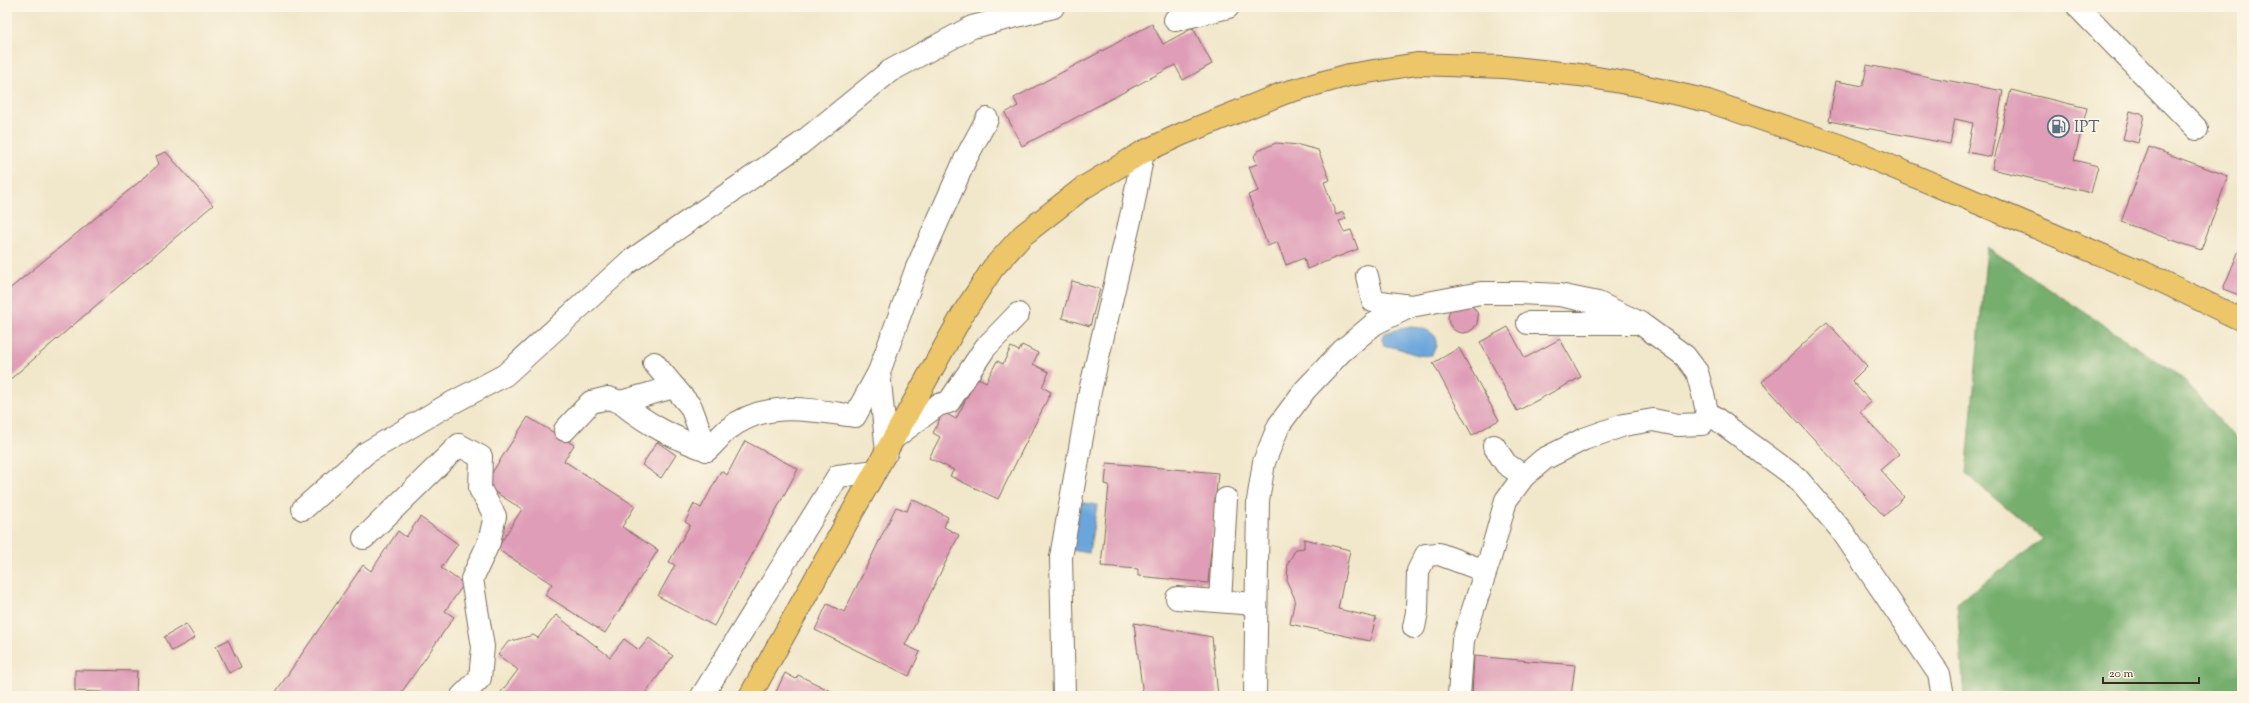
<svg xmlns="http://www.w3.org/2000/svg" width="2249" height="703" font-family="'Sorts Mill Goudy',serif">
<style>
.forest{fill:#74ae6d;stroke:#586c46}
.water{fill:#6aa6db;stroke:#52687c}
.building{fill:#df9db7}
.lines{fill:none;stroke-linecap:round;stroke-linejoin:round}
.minor-casing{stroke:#7b6c5b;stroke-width:24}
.major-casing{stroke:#7b6c5b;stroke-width:24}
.minor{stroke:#fff;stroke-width:22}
.major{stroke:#ecc669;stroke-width:22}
.labels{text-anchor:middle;stroke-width:3.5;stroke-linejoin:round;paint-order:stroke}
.service-label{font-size:16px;fill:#4e5e75;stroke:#fcf5e5;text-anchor:start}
</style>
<rect width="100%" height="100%" fill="#fcf5e5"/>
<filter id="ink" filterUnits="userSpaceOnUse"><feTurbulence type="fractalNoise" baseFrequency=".025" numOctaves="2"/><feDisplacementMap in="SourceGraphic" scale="8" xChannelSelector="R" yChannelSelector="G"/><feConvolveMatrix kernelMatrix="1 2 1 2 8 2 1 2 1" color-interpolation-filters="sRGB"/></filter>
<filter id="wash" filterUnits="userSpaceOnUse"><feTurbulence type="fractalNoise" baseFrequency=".012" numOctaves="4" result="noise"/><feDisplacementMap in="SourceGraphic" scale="16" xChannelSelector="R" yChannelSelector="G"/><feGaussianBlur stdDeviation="0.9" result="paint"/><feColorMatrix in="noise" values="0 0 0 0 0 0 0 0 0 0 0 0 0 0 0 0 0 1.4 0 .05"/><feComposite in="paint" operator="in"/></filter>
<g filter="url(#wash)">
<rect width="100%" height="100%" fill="#f1e7cb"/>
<path class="forest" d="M1987,247l194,130 61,69v250h-278l-7,-93 86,-64 -77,-65z"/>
<g class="water">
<path d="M1406,327c13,0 21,1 30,10v9l-4,9c-17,4 -30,-9 -48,-9l-2,-7 3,-6z"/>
<path d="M1079,502l18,3 -8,48 -17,-3z"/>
</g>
<g id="blocks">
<g class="building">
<path d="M1152,24l11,20 30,-16 19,36 -29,16 -8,-15 -153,81 -17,-33 13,-7 -4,-8z"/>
<path d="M1867,65l136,26 -12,66 -24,-5 6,-29 -18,-4 -5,25 -121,-23 7,-40 27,5z"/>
<path d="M2011,90l76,18 -13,52 24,6 -7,27 -99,-24z"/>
<path d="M2130,111l14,4 -6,28 -15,-4z"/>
<path d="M1276,143l23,2 19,5 12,30 -6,2 12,33 7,-3 3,7 -7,2 5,11 7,-2 7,19 -51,20 -3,-11 -18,7 -9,-23 -9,4 -20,-51 10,-4 -9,-24 8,-3 -3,-8 4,-5z"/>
<path d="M2149,147l79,29 -27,74 -80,-28z"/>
<path d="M166,152l47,53 -206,177v-91l138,-114 14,-13 -3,-8z"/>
<path d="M2242,243v53l-19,-7z"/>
<path d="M1072,281l28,8 -10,37 -28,-8z"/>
<circle cx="1463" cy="318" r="15"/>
<path d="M1827,322l40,44 -15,15 19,21 -11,10 39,42 -19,16 24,27 -20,19 -122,-134z"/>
<path d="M1508,327l17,31 35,-19 21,38 -64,34 -37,-69z"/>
<path d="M1022,345l16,8 -5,11 16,8 -7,15 9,5 -53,107 -48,-23 4,-6 -25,-12 11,-21 -7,-4 10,-21 13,7 21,-42 9,5 11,-21 6,3 8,-17 8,4z"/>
<path d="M1459,348l40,72 -27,15 -39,-72z"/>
<path d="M528,417l46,28 -10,16 71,45 -13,21 36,23 -53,83 -60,-38 7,-11 -55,-35 25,-40 -38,-24z"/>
<path d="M745,441l53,28 -84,157 -56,-30 17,-31 -6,-3 21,-37 -5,-3 9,-18 7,4 20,-37 6,4z"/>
<path d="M657,442l19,13 -15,23 -19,-13z"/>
<path d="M1107,463l111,10 -10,110 -70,-7v-7l-37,-3 8,-81 -4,-1z"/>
<path d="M912,499l36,18 -4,10 15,8 -54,110 15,7 -11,24 -94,-46 12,-26 17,8 52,-105 11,4z"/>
<path d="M420,517l38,27 -17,24 23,16 -19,27 9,6 -55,79h-15l-3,-2 -2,2h-106l90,-131 8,6 27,-40 8,6z"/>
<path d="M1304,539l46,11 -12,59 38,9 -6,23 -80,-17 5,-25 -8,-17 1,-19 8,-14 8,-1z"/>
<path d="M556,615l54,42 14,-18 15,11 10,-12 24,18 -30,40h-145l20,-26 -20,-15 10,-13 25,-7 5,3z"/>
<path d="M1134,623l78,14 6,59h-75z"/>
<path d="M186,624l9,14 -23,13 -8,-14z"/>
<path d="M228,640l13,27 -12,6 -13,-27z"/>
<path d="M1474,656l101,9 -4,31h-99z"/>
<path d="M75,670l62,1 -1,25h-34v-4l-27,-1z"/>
<path d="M785,673l11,6 2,-4 43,21h-67z"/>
</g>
</g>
</g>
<g filter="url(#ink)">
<use href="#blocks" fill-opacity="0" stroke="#7b6c5b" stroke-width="1"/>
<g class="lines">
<defs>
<g id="minor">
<path d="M2078,7l119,122"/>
<path d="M1175,20l53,-13"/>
<path d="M1367,276l6,25 38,5"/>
<path d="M1528,323h107"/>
<path d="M654,363l37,44 16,43"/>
<path d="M620,402c28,23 54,36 87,48"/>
<path d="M1707,412l90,66 45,53 97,143 4,22"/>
<path d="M565,430l26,-28 17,-4 12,4 54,-15"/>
<path d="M894,438l44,-33 11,-3 36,-54 33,-34"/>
<path d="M1494,446l12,18 18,12"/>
<path d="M707,450c7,-6 13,-14 20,-20 39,-31 83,-20 128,-14l24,-44"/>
<path d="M887,452l-8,-80 37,-102 49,-110 22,-41"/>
<path d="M303,509l63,-56 80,-47 59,-31 124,-113 170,-117 91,-74 82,-44 81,-20"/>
<path d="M364,538l95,-93 22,12 -1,32 15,27 -6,26 -17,37 11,68 -3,31 -18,18"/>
<path d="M1177,598l78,6"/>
<path d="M1220,601l6,-102"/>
<path d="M1414,627l3,-15 1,-41 8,-16 13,-1 46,17"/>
<path d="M702,696l136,-220 38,-5"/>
<path d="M1064,696l-3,-139 29,-166 42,-179 11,-60"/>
<path d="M1255,696l3,-195 6,-39 15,-37 26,-35 37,-39 32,-27 37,-18 70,-13h38l40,2 39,8 42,20 45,33 12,16 7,26 3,14 -5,12 -24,1 -25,-5 -29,5 -40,14 -40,20 -20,17 -18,24 -16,58 -27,82 -4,56"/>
</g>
<path id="major" d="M750,696l214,-384 29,-44 30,-33 60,-47 60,-36 39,-18 102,-41 65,-18 68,-11 87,3 76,8 63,11 65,15 142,48 299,126 93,45"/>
</defs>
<use href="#minor" class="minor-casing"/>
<use href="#major" class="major-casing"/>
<use href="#minor" class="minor"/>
<use href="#major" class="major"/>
</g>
</g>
<defs>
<symbol id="fuel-ring" viewBox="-11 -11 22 22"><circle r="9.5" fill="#fcf5e5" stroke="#5c6f8a" stroke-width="1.5"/><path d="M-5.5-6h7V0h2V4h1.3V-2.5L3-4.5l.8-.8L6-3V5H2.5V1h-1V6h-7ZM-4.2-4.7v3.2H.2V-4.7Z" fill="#5c6f8a"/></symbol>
</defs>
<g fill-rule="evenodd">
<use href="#fuel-ring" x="2046" y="114" width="25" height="25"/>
</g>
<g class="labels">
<g class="service-label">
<text x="2074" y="132">IPT</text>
</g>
</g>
<rect width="2249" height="703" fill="none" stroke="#fcf5e5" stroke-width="24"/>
<path d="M2103 677v6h96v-6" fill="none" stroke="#3b2a1e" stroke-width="2"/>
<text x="2109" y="677" font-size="12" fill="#3b2a1e" stroke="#fcf5e5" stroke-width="3" paint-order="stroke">20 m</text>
</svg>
